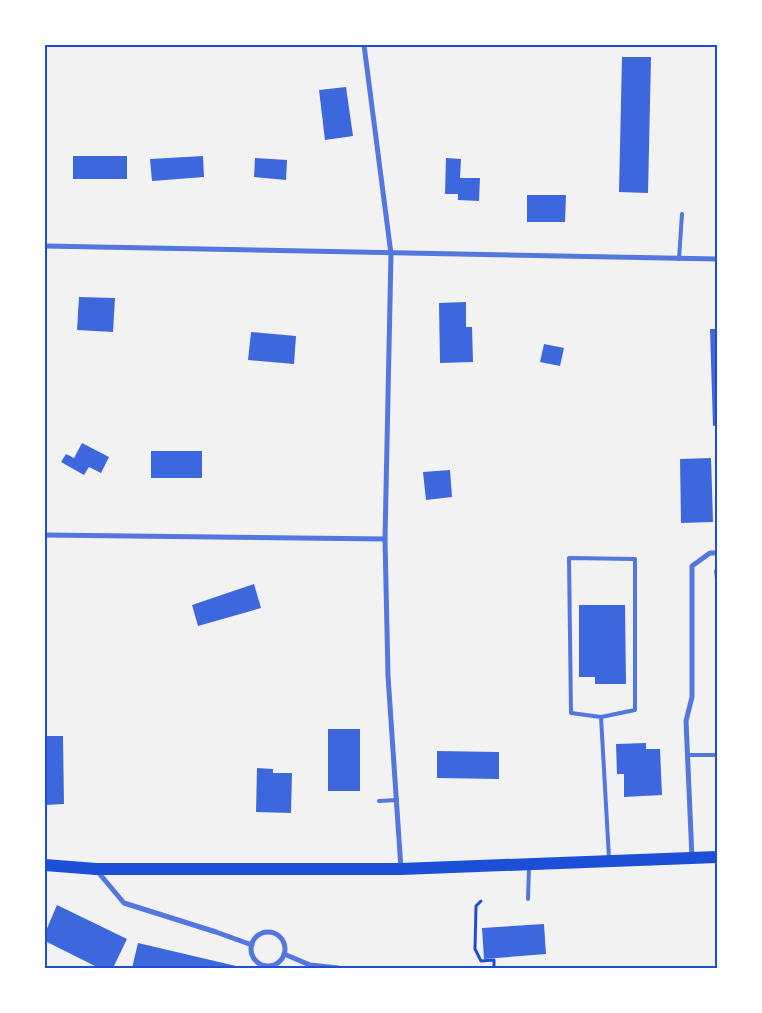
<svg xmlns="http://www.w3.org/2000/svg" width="762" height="1013" font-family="'DejaVu Sans',sans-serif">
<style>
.building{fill:#3d67dc}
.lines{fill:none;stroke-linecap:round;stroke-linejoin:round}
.path{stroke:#1d4ed8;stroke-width:3}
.service{stroke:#5277de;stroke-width:4}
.minor{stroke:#5277de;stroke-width:5}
.primary{stroke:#1d4ed8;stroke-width:12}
.neatline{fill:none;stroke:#1d4ed8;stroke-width:2}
</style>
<rect width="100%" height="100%" fill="#f2f2f2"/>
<g class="building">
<path d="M622,57h29l-3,136 -29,-1z"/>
<path d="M346,87l7,49 -28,4 -6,-50z"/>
<rect x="73" y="156" width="54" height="23"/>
<path d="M203,156l1,21 -52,4 -2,-22z"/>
<path d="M255,158l32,2 -1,20 -32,-3z"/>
<path d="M446,158l15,1 -1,19h20l-1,23 -21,-1v-6h-13z"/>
<path d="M527,195h39l-1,27h-38z"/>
<path d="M79,297l36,1 -2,34 -36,-2z"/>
<path d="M466,302v25h6l1,35 -33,1 -1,-60z"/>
<path d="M710,329h7v96l-4,1z"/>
<path d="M251,332l45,4 -2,28 -46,-4z"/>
<path d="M544,344l20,4 -4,18 -20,-4z"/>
<path d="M82,443l27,14 -8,16 -12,-6 -5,8 -23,-13 5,-8 8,4z"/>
<rect x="151" y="451" width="51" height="27"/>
<path d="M711,458l2,64 -32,1 -1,-64z"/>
<path d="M450,470l2,27 -26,3 -3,-28z"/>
<path d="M714,570h3v18h-1z"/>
<path d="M254,584l7,24 -63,18 -6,-21z"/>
<path d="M579,605h46l1,79h-31v-7h-16z"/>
<rect x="328" y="729" width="32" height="62"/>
<path d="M45,736h18l1,68 -19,1z"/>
<path d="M646,743v6h14l2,46 -38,2v-23h-7l-1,-30z"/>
<path d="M437,751l62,1v27l-62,-1z"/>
<path d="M257,768l16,1v4h19l-1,40 -35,-1z"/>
<path d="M57,905l70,34 -14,29h-14l-54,-27v-8z"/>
<path d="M544,924l2,30 -62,5 -2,-31z"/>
<path d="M138,943l98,23v2h-104z"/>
</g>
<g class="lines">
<path class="path" d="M481,901l-5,5 -1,43 6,12 13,-1v8"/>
<g class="service">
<path d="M679,259l3,-45"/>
<path d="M601,717l-30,-4 -2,-155 66,1v151l-34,7 8,141"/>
<path d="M687,755h30"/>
<path d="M379,801l18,-1"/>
<path d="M528,899l1,-32"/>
</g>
<g class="minor">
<path d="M364,45l27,209 -6,285 3,137 13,193"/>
<path d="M45,246l672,13"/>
<path d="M45,535l340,4"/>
<path d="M692,858l-6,-137 6,-24v-131l18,-13h7"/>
<path d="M98,872l26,31 92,29 36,13"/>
<circle cx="268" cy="949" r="17"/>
<path d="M284,954l26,11 28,3"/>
</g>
<path class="primary" d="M45,865l51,4h305l316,-12"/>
</g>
<rect width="762" height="1013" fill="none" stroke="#ffffff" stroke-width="92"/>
<rect x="46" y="46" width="670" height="921" class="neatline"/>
</svg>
